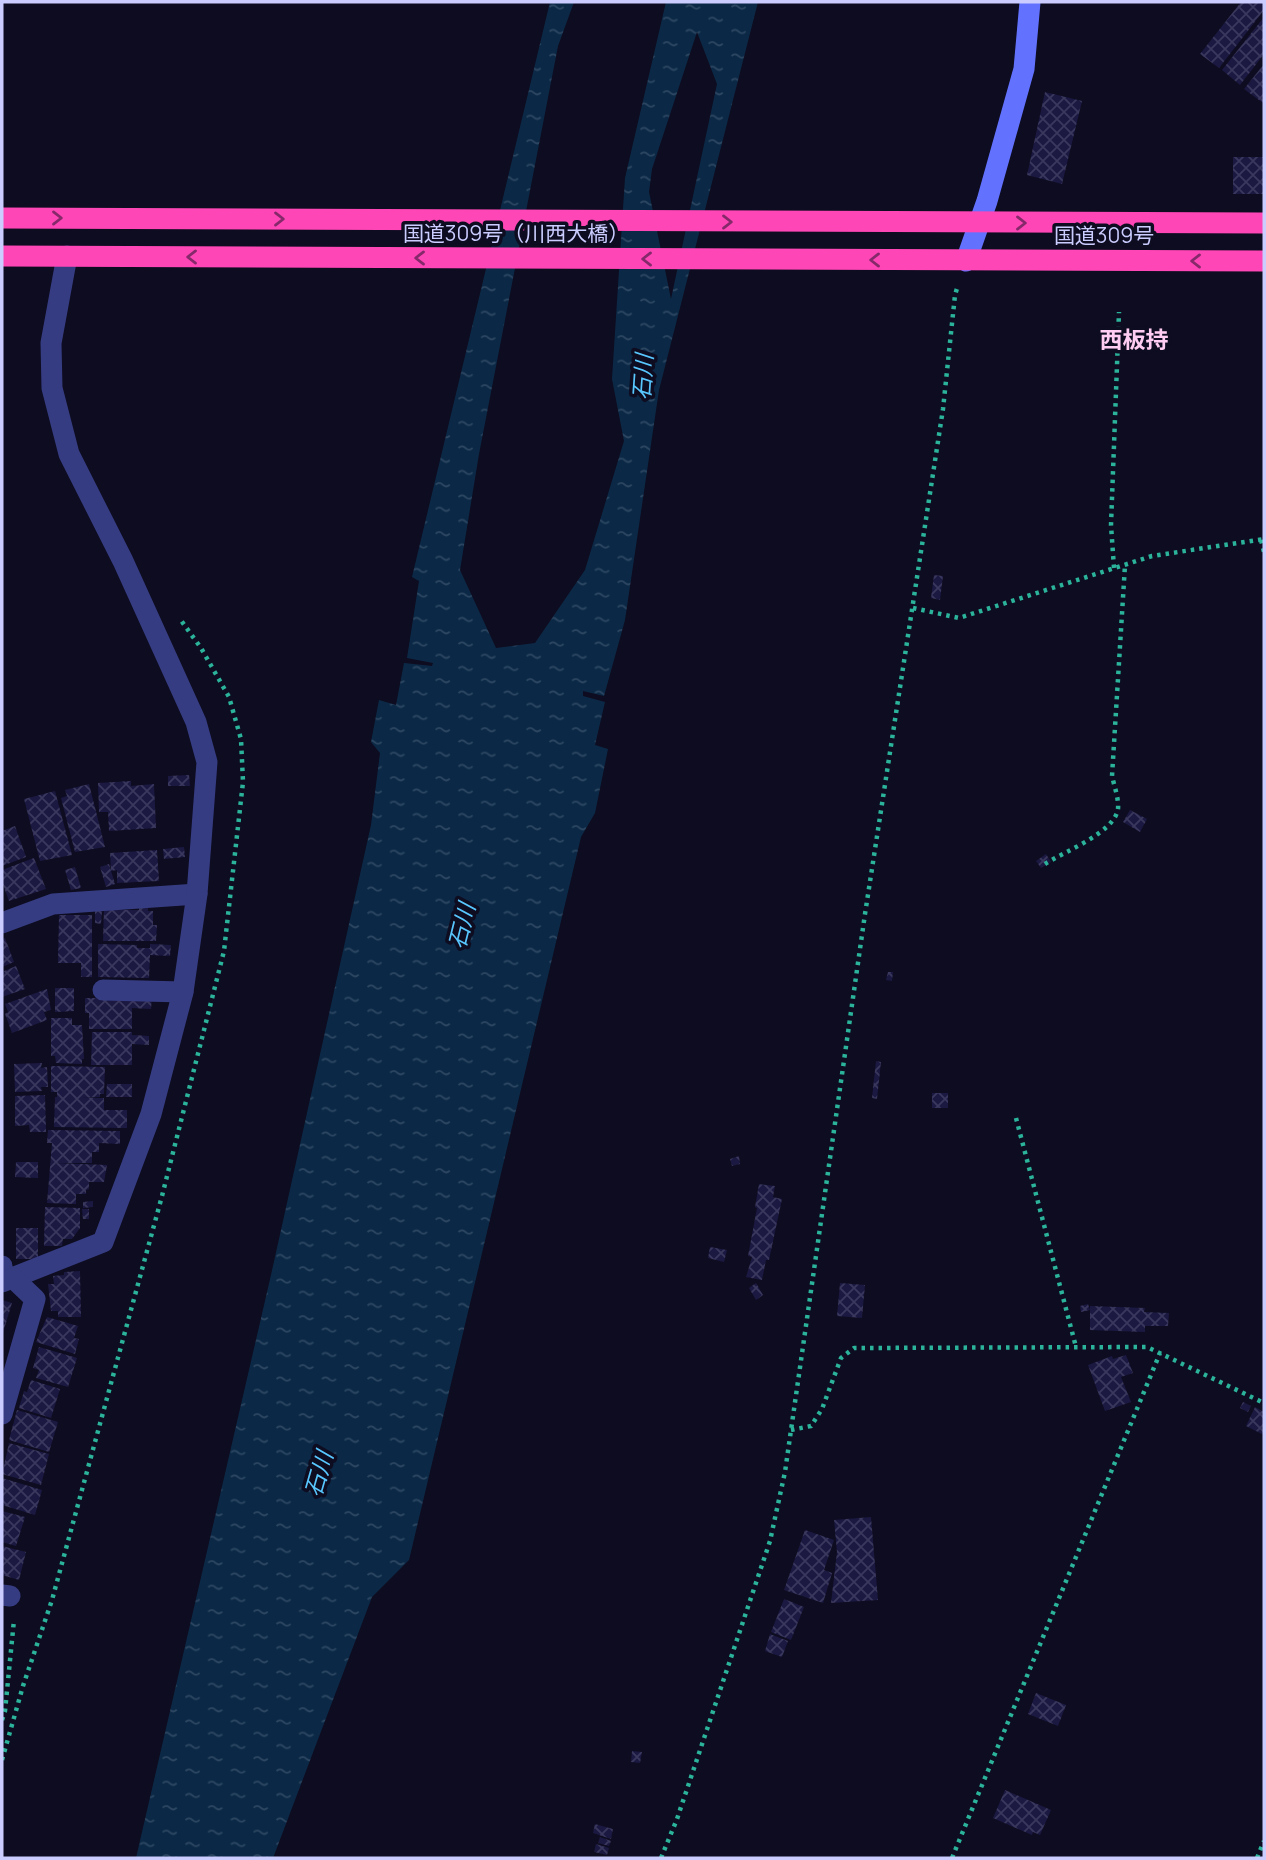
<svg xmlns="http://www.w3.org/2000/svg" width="1266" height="1860" font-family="Manrope,'Noto Sans JP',sans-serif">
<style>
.water{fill:url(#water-ripples);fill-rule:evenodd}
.building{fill:url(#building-cross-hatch)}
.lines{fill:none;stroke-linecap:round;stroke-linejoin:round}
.path{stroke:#2bb49b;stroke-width:4.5;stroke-dasharray:3.5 5;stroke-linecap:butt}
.street{stroke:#363c81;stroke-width:21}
.secondary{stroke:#6272ff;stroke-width:21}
.highway{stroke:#ff46b6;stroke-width:21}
.oneway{stroke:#86296b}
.labels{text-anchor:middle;stroke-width:7;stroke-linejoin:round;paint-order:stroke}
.street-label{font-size:21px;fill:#cbccff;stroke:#0d0c20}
.neighbourhood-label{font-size:23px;font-weight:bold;fill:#ffcdf3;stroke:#0d0c20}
.water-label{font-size:23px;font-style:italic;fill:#59c7ff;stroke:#0d0c20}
</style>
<defs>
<pattern id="water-ripples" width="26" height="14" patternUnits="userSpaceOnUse" patternTransform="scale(1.75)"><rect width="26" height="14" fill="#0b2946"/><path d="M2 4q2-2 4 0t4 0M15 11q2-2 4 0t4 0" fill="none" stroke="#2d4762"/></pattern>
<pattern id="building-cross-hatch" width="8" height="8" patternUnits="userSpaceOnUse" patternTransform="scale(1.75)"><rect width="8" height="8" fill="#1b1842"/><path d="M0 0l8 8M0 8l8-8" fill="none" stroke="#3b385e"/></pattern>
</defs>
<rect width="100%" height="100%" fill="#0d0c20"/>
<path class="water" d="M550,2h24l-16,44 -79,408 -19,116 36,78 39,-5 50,-73 39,-129 -12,-62 13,-201 41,-176h92l-99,388 -34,230 -21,76 -21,-5v5l22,6 -10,43 13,4 -13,64 -14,24 -172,723 -37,37 -99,261h-137l135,-583 100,-450 9,-72 -9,-11 8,-42 17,5 8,-42 28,3 1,-3 -26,-5 12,-77 -7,-4zM697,32l20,52 -46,215 -22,-107 3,-23z"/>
<g class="building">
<path d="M1241,2h23v8l-45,58 -19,-14z"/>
<path d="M1264,17v37l-24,31 -18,-15z"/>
<path d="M1264,64v37l-1,2 -19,-14z"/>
<path d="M1045,92l37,9 -20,83 -35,-9z"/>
<rect x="1233" y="157" width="31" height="37"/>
<path d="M934,575l9,1 -3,24 -9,-2z"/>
<path d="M189,775l1,11h-22v-10z"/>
<path d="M131,781v5l23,-2 2,44 -47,3 -1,-19h-9l-1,-29z"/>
<path d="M89,784l16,63 -30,5 -14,-54 6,-2 -2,-6z"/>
<path d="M55,791l17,64 -32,6 -16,-62z"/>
<path d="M1130,810l17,9 -7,13 -17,-10z"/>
<path d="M15,826l11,31 -24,9v-35z"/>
<path d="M184,847l1,10 -21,2 -1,-10z"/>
<path d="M157,850l2,31 -42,2v-13l-6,1 -1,-18z"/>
<path d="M1046,854l5,8 -10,6 -5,-7z"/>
<path d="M34,858l12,31 -37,12 -7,-19v-12z"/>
<path d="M109,864l6,20 -9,3 -6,-20z"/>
<path d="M75,867l6,21 -10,2 -6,-20z"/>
<path d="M139,906h9v5h5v14h4l-1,16h-53l1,-31h35z"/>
<path d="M95,911h7l-1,13 -6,-1z"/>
<path d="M59,915h33v62h-11v-14h-23z"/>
<path d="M5,938l9,24 -12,5v-28z"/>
<path d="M98,944l39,1v3h13v-4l21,1 -1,11 -20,-1 -1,23 -51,-1z"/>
<path d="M16,966l9,23 -23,8v-25z"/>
<path d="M888,972h5l-1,9 -6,-1z"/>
<path d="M55,988h19v23l-19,1z"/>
<path d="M47,989l4,21 -7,2 3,8 -35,13 -7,-19 3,-2 -3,-8z"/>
<path d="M85,998h67l-1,11 -19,-1v21h-43v-16h-4z"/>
<path d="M51,1018h21v7h10l2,34h-2v5l-26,-1 -1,-7h-4z"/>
<path d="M92,1032h40v3l17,1v9l-17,-1v21h-41z"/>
<path d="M876,1061l5,1 -4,37 -5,-1z"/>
<path d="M42,1063l-1,5 6,-1 1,20h-7l1,4 -27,1 -1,-28z"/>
<path d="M51,1066l54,1 -1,27h-4v3l-18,1h22v12h23v18l-73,-1 1,-30h2v-5h-6z"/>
<path d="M107,1084h25v13h-26z"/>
<rect x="932" y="1093" width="16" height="15"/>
<path d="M45,1095l1,37h-16l-1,-7 -14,1v-30z"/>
<path d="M48,1130l72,1v13l-21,-1v9h-7v11h-38l53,2 -3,17h-15v7l-3,1v4h-10v10l-29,-1 5,-60h-5z"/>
<path d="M739,1156l1,8 -8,2 -2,-7z"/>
<path d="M16,1162h22v16l-23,-1z"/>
<path d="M759,1184l16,2 -2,11 9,2 -13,61h-3l-4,20 -16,-3 6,-20 -4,-1 9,-48 -2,-1z"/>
<path d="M93,1201v6l-10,1v-6z"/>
<path d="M45,1207l35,1v20l-8,11h-9l-1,7h-18z"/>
<path d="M82,1209h7v10h-6z"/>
<rect x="16" y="1228" width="22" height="31"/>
<path d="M710,1247l17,3 -3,12 -16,-4z"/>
<path d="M80,1271l1,46h-23v-6h-7l-3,-27h6l-1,-8 11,-1v-3z"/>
<path d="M756,1283l7,12 -7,5 -7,-12z"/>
<path d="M840,1283l25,2 -3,33 -25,-2z"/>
<path d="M2,1300l10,3 -10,33z"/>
<path d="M1088,1304l2,6 -9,2 -1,-6z"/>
<path d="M1090,1306l55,2 -1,4 25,1 -1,13h-23v6l-55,-2z"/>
<path d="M47,1317l31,9 -4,12 5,1 -4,15 -39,-12z"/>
<path d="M39,1347l38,11 -9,29 -32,-9 3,-8 -6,-2z"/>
<path d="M1126,1355l7,18 -12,4 10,25 -26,9 -17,-46 24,-9 1,3z"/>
<path d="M31,1380l29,9 -9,29 -32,-10 5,-17 3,1z"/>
<path d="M1243,1402l8,4 -3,6 -8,-4z"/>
<path d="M1255,1407l9,5v23l-18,-9z"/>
<path d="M17,1410l41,12 -9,30 -40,-12z"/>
<path d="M9,1443l40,11 -8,31 -39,-11z"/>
<path d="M2,1478l40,12 -7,25 -33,-10z"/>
<path d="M2,1511l23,6 -9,29 -14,-4z"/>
<path d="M871,1517l7,83 -47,3 6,-51 -3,-32z"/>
<path d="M805,1530l29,10 -10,30 8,3 -9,30 -39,-13z"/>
<path d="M2,1546l24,6 -7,28 -17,-5z"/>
<path d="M784,1599l20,8 -13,33 -20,-8z"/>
<path d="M770,1634l18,7 -6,16 -17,-6z"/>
<path d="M1036,1693l30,12 -8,21 -30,-12z"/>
<path d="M632,1751l10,1 -2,11 -9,-1z"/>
<path d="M1005,1790l46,20 -11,25 -7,-3 -1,3 -39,-17z"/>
<path d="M595,1824l18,5 -2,10 -18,-6z"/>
<path d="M600,1837l11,4 -2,5 -11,-3z"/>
<path d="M596,1844l13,4 -2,7 -13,-3z"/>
</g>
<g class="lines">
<g class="path">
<path d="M1261,540l3,12"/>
<path d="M1114,568l-3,-43 8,-213"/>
<path d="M913,608l46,10 193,-62 112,-17"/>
<path d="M1045,864c20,-13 69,-31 73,-55 1,-10 -4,-24 -6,-33l13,-211"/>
<path d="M1016,1118l60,229"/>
<path d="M791,1430l20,-4 11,-17 19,-51 13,-10 293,-1 117,56"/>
<path d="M2,1720l3,-9 9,-91"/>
<path d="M2,1760l21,-74 29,-86 110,-404 62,-245 19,-169 -2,-43 -12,-42 -28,-49 -21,-29"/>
<path d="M661,1858l16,-39 93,-278 15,-69 80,-558 78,-505 12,-114 3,-10"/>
<path d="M952,1858l208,-505"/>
<path d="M1257,1858l7,-17"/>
</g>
<g class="street">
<path d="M2,923l51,-19 144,-10"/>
<path d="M103,990l80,2"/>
<path d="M2,1266v16l101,-40 48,-128 32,-122 14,-98 10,-132 -11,-40 -73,-161 -54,-107 -17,-66 -1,-45 16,-87"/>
<path d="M2,1414l33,-115 -22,-21"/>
<path d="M2,1595l8,1"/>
</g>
<path class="secondary" d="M966,261l21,-60 37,-132 6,-67"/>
<g class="highway">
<path d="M2,218l1262,5"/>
<path d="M2,256l1262,5"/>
</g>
</g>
<defs><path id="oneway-chevron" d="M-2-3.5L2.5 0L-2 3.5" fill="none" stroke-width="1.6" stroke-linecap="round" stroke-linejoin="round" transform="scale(1.75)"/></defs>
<g class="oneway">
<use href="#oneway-chevron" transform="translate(57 218)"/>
<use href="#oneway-chevron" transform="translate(279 219)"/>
<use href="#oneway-chevron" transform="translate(727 222)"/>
<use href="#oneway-chevron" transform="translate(1021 223)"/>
<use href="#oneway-chevron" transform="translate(192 257) rotate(-180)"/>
<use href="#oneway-chevron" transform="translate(420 258) rotate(-180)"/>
<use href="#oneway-chevron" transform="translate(647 259) rotate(-180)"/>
<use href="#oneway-chevron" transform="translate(875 260) rotate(-180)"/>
<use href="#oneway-chevron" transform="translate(1196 261) rotate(-180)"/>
</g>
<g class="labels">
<g class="street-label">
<text x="516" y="241">国道309号（川西大橋）</text>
<text x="1104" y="243">国道309号</text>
</g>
<g class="neighbourhood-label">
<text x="1134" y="348">西板持</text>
</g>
<g class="water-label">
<text transform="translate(643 377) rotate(-86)" y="8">石川</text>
<text transform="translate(462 926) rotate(-76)" y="8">石川</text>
<text transform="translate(319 1474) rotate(-74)" y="8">石川</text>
</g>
</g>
<rect width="1266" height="1860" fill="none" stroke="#cbccff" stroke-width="7"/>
</svg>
